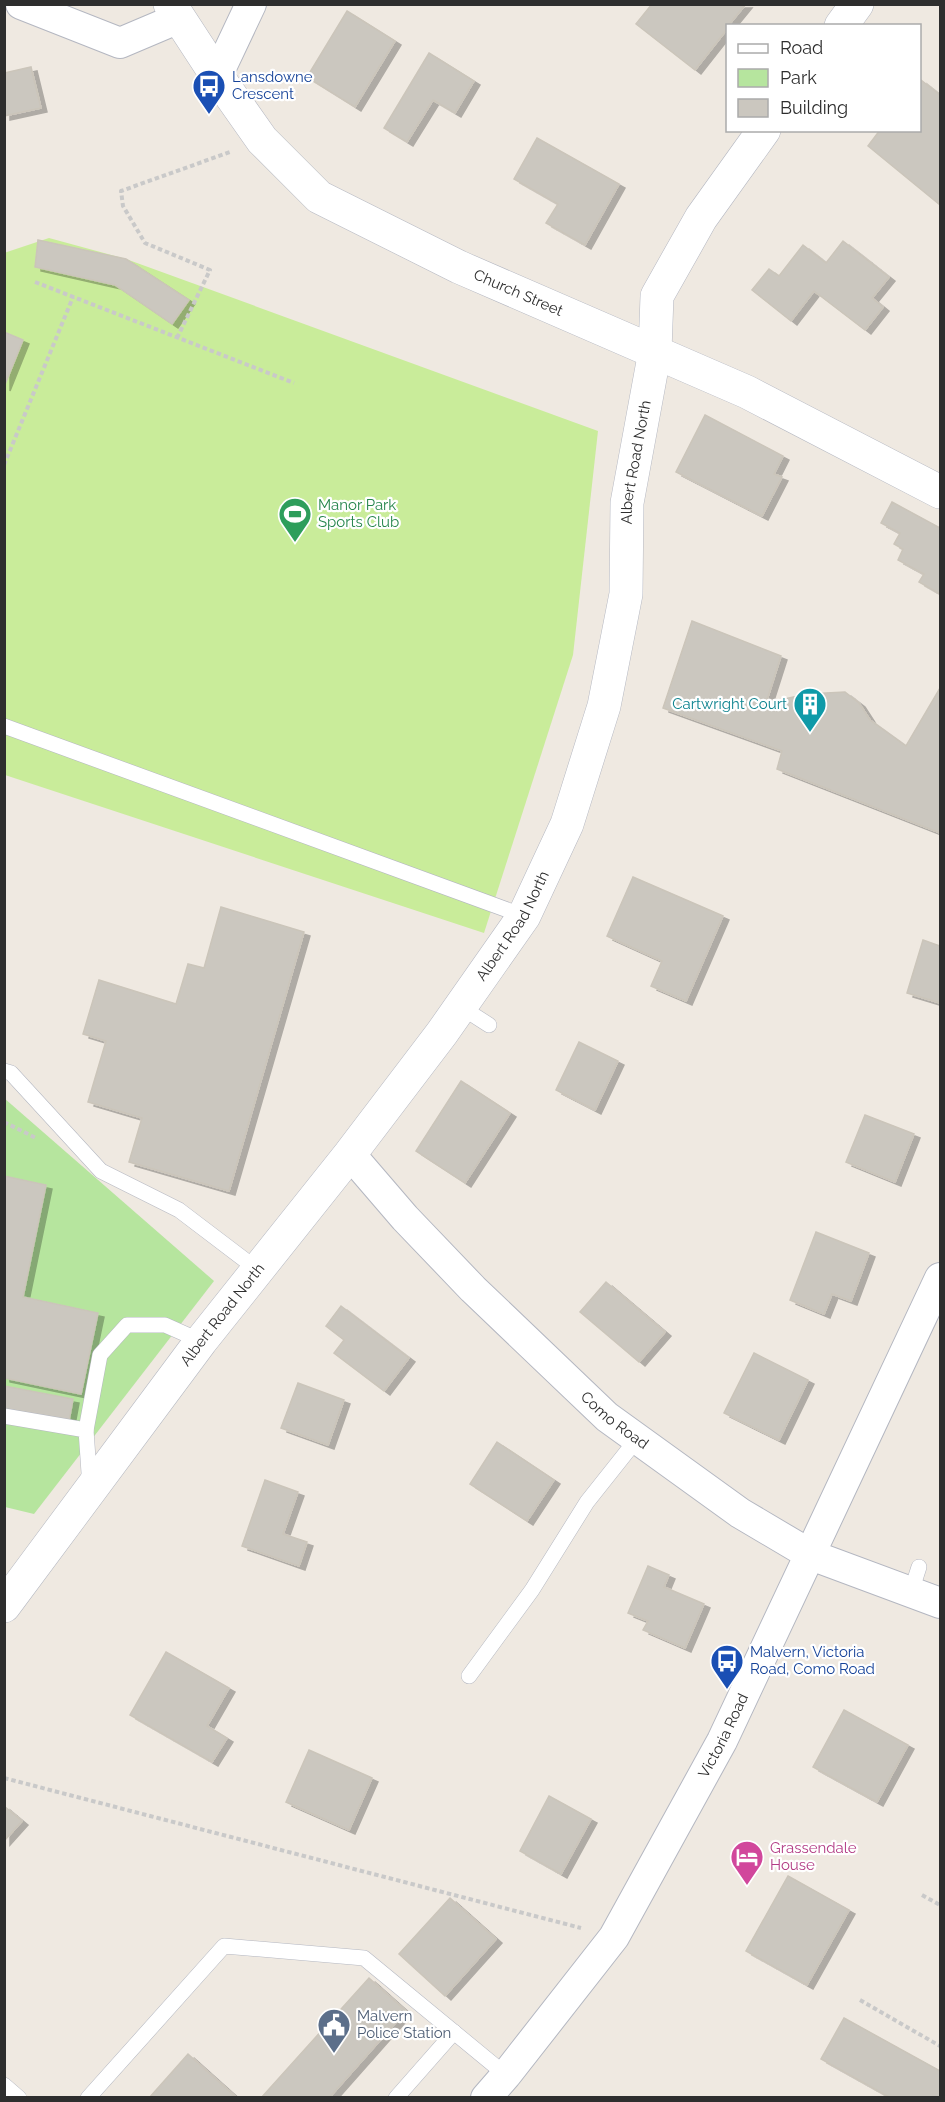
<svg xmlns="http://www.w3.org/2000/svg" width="945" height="2102" font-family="Raleway,sans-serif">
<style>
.green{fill:#b6e59e}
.pitch{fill:#c9ec9a}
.building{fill:#cbc7bf;stroke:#cbc5ba;stroke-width:1.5;filter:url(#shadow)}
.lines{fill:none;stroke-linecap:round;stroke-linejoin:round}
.service-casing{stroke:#b4b7c1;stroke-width:16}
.minor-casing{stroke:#b4b7c1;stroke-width:32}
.tertiary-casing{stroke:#b4b7c1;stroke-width:34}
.secondary-casing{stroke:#b4b7c1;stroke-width:34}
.path{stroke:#c9c9c9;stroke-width:4;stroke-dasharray:4.5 3;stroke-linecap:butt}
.service{stroke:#fff;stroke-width:15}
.minor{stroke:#fff;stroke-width:30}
.tertiary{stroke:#fff;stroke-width:33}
.secondary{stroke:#fff;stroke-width:33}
.labels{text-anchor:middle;stroke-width:4.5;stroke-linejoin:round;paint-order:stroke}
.transit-label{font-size:15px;fill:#164399;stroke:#fff;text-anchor:start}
.street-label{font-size:15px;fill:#2e2e2e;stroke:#fff}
.leisure-label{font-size:15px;fill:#27864d;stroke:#fff;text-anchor:start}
.culture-label{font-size:15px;fill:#0d838f;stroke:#fff;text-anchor:end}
.hotel-label{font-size:15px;fill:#b23c85;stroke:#fff;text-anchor:start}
.service-label{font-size:15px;fill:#4e5e75;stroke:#fff;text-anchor:start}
</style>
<defs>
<filter id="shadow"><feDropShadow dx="6" dy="4" stdDeviation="0" flood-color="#0004"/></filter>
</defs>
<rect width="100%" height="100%" fill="#efe9e1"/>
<path class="green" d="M4,1098l210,183 -180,233 -29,-7z"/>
<path class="pitch" d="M49,238l77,21 472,172 -25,224 -89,278 -479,-158 -1,-522z"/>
<g class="building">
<path d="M652,4h94l-18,22v2l-33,42 -59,-46z"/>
<path d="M347,11l48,30 -40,66 -48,-30z"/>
<path d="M429,53l45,28 -19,32 -22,-13 -26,42 -23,-14z"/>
<path d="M31,67l10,41 -37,8v-43z"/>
<path d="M921,80l19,15v110l-72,-59 12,-16h40z"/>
<path d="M537,138l82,46 -34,61 -39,-22 12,-19 -44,-25z"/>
<path d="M38,240l88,19 63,41 -17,24 -57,-39 -80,-18z"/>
<path d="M843,241l46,36 -17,21 11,9 -18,23 -51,-39 -23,30 -39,-31 17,-21 10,7 24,-31 23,18z"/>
<path d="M4,332l19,8 -19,47z"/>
<path d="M705,415l78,41 -9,18 8,3 -20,39 -86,-44z"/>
<path d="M892,502l48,26v66l-21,-12 5,-8 -26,-14 5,-11 -9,-5 6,-11 -19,-10z"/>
<path d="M692,621l89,35 -15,47 41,-9 38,-2 14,11 11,17 36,26 34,-58v145l-163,-64 5,-18 -119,-43z"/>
<path d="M633,877l90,39 -37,85 -35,-15 11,-25 -55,-25z"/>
<path d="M221,907l83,25 -75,259 -100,-29 13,-44 -54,-16 18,-61 -23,-7 16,-54 77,24 12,-40 16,4z"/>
<path d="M923,940l17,6v57l-33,-10z"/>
<path d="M579,1042l39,19 -23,49 -39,-20z"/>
<path d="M461,1081l49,32 -45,70 -49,-32z"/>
<path d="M865,1115l49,19 -19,48 -49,-20z"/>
<path d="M4,1176l42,9 -23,112 75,16 -17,81 -77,-16z"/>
<path d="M816,1232l53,21 -18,48 -19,-7 -8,20 -34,-14z"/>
<path d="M606,1282l59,50 -26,30 -59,-50z"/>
<path d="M341,1306l68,52 -25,33 -50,-38 10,-13 -18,-14z"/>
<path d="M754,1353l54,27 -29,60 -55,-27z"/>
<path d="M298,1383l46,17 -16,45 -47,-17z"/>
<path d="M4,1386l69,13 -4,22 -65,-12z"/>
<path d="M497,1442l57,38 -27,41 -57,-37z"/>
<path d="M265,1480l33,12 -15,42 24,8 -8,24 -57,-20z"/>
<path d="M648,1566l21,9 -5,12 40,17 -19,44 -42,-18 5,-9 -20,-8z"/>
<path d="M166,1652l63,36 -22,38 20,12 -15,24 -82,-47z"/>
<path d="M844,1710l64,35 -31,57 -64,-35z"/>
<path d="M309,1750l63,28 -23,52 -63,-28z"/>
<path d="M549,1796l42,23 -30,55 -41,-23z"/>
<path d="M4,1806l18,15 -18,20z"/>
<path d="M788,1876l61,34 -42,75 -61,-34z"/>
<path d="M450,1898l46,41 -51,57 -46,-42z"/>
<path d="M369,1978l37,33 -77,87h-68z"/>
<path d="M844,2018l96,53v27h-49l-70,-39z"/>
<path d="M188,2054l49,44h-88z"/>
</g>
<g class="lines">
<defs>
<g id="service">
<path d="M4,726l520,190"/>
<path d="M461,1007l28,18"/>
<path d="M4,1071l7,2 90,98 78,39 79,60"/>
<path d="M4,1416l82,14 4,57"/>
<path d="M86,1430l14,-75 27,-30h38l36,16"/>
<path d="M911,1592l8,-25"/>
<path d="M469,1676l63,-86 55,-88 50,-63"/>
<path d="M4,2085l15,13"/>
<path d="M88,2098l136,-152 140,12 142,117"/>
<path d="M396,2098l58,-66"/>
</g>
<g id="minor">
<path d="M21,4l99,39 59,-25"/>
<path d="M217,76l34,-72"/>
<path id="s1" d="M350,1154l55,64 68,71 134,128 133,96 71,42 129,48"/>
<path id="s2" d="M486,2098l20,-23 108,-138 108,-196 218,-463"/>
</g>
<g id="tertiary">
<path d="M841,26l16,-22"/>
<path id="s3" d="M4,1606l197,-265 149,-187 92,-121 82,-117 43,-92 37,-118 22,-112 1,-91 28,-152 2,-55 44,-78 63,-88"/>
</g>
<g id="secondary">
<path id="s4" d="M170,4l47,72 45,64 57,57 140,70 288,125 193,100"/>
</g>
</defs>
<use href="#service" class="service-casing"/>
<use href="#minor" class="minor-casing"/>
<use href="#tertiary" class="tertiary-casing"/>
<use href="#secondary" class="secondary-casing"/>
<g class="path">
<path d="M35,282l259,101"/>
<path d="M177,338l33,-68 -65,-27 -22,-37 -2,-15 109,-39"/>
<path d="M4,465l69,-168"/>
<path d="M4,1122l32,16"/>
<path d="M4,1778l577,150"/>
<path d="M922,1895l18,10"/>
<path d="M860,2000l80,46"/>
</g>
<use href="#service" class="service"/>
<use href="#minor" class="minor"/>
<use href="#tertiary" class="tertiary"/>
<use href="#secondary" class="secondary"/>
</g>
<defs>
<symbol id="bus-pin" viewBox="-11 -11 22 30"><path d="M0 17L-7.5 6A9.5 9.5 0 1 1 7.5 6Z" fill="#1a4fb4" stroke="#fff"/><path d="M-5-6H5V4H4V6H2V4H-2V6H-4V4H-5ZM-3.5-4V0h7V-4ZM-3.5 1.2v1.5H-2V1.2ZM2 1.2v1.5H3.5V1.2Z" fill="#fff"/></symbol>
<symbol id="stadium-pin" viewBox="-11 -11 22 30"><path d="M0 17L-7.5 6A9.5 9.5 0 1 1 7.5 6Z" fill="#2e9e5b" stroke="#fff"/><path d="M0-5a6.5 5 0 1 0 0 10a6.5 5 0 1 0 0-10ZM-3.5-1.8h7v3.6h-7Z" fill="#fff"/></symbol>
<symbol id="building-pin" viewBox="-11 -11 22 30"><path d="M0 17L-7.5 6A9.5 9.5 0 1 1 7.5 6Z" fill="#0f9aa8" stroke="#fff"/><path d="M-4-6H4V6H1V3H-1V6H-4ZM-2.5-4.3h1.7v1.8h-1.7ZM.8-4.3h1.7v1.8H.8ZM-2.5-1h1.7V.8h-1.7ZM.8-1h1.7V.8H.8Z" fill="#fff"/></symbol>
<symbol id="hotel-pin" viewBox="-11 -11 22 30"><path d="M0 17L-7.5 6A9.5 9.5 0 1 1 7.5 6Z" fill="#d1479c" stroke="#fff"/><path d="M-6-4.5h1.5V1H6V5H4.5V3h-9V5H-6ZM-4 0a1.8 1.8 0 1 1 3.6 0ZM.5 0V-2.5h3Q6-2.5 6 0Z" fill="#fff"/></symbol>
<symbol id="civic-pin" viewBox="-11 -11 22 30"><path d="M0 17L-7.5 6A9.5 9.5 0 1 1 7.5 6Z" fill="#5c6f8a" stroke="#fff"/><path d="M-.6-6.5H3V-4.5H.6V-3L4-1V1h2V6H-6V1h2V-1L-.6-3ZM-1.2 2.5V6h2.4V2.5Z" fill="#fff"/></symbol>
</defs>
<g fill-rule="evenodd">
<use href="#bus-pin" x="190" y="67" width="38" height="52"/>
<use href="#stadium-pin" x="276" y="495" width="38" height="52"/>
<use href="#building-pin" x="791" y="685" width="38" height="52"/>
<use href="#bus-pin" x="708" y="1642" width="38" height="52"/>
<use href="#hotel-pin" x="728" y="1838" width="38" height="52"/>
<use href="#civic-pin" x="315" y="2006" width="38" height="52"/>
</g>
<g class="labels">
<g class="transit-label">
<text x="232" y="82">Lansdowne<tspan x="232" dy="17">Crescent</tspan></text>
<text x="750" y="1657">Malvern, Victoria<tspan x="750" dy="17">Road, Como Road</tspan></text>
</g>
<g class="street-label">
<text dy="5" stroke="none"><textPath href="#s4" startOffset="466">Church Street</textPath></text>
<text dy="5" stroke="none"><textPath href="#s3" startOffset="1336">Albert Road North</textPath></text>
<text dy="5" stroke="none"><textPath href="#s3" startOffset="850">Albert Road North</textPath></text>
<text dy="5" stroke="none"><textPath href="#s3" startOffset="364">Albert Road North</textPath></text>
<text dy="5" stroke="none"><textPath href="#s1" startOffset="376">Como Road</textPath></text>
<text dy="5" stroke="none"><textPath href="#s2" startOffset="435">Victoria Road</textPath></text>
</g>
<g class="leisure-label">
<text x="318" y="510">Manor Park<tspan x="318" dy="17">Sports Club</tspan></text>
</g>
<g class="culture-label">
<text x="787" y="709">Cartwright Court</text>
</g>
<g class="hotel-label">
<text x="770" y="1853">Grassendale<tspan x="770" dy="17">House</tspan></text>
</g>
<g class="service-label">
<text x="357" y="2021">Malvern<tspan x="357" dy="17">Police Station</tspan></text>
</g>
</g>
<rect width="945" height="2102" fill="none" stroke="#2e2e2e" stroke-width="12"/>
<rect x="726" y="24" width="195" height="108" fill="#ffffff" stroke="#ababab" stroke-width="1.5"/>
<rect x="738" y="44" width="30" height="9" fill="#ffffff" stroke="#ababab" stroke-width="1.5"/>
<text x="780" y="54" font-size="18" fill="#2e2e2e">Road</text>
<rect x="738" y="69" width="30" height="18" fill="#b6e59e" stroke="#ababab" stroke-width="1.5"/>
<text x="780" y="84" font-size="18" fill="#2e2e2e">Park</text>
<rect x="738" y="99" width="30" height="18" fill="#cbc7bf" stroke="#ababab" stroke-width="1.5"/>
<text x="780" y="114" font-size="18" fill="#2e2e2e">Building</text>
</svg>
